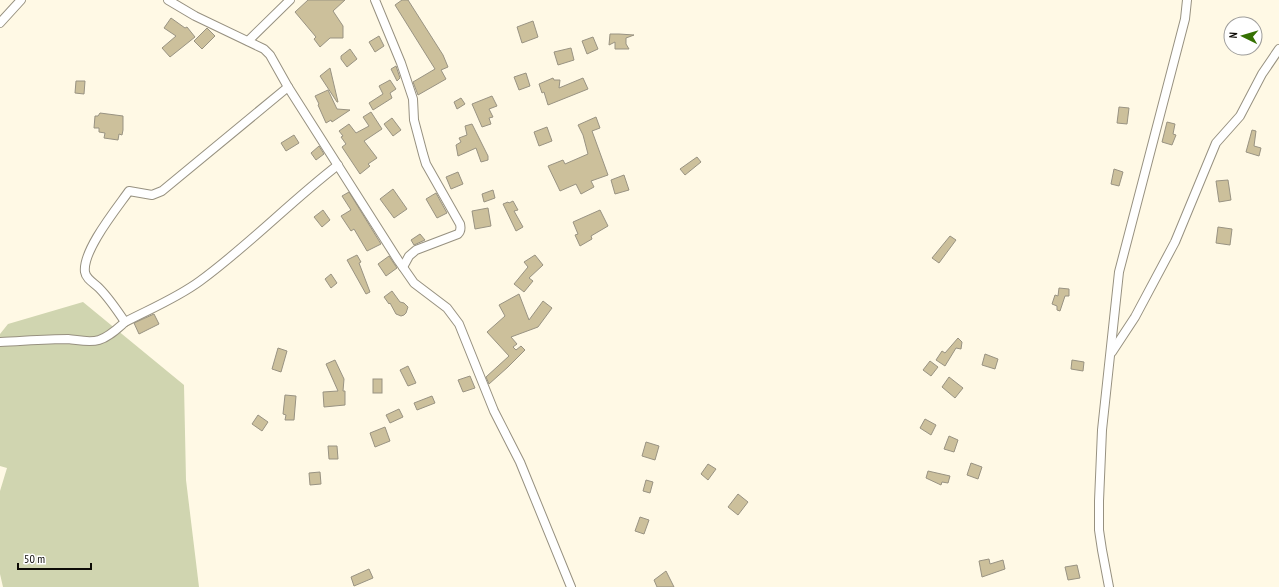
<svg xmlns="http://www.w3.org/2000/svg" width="1279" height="587" font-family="'PT Sans Narrow',sans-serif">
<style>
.green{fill:#d0d5b0}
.building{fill:#ccc09b;stroke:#999382}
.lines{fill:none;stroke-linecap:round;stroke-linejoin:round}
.minor-casing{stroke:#979180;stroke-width:10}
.minor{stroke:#fff;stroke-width:8}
</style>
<rect width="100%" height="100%" fill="#fff9e5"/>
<path class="green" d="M83,302l101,83 2,95 13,107h-196l-3,-13v-83l7,-23 -7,-2v-132l8,-10z"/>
<g class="building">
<path d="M308,0h37l-12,11 10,15v12h-13l-10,9 -6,-8 2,-2 -21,-25z"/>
<path d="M402,0h6l35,55 5,12 -7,3 5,9 -28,16 -5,-13 22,-13 -40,-64z"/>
<path d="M171,18l14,10 2,-1 8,10 -25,20 -8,-9 14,-12 -12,-8z"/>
<path d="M533,21l5,16 -16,6 -5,-16z"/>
<path d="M207,28l8,8 -13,13 -8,-8z"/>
<path d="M610,34h9l15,1 -8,3v6l3,5h-14v-7l-6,3z"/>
<path d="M379,36l5,10 -9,6 -6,-10z"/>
<path d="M593,37l5,12 -11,5 -5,-13z"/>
<path d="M571,48l3,12 -16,5 -4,-13z"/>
<path d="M350,49l7,10 -10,8 -6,-8v-3z"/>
<path d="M396,66l4,12 -3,3 -6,-12z"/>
<path d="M330,68l8,34h-1l-17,-26z"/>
<path d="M526,73l4,13 -11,4 -5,-13z"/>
<path d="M553,78l1,2h6l-1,8 24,-10 5,11 -40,16 -4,-13 -2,1 -3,-9z"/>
<path d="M390,80l6,9 -6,4 2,5 -19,12 -4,-7 14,-9 -4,-8z"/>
<path d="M76,81h9l-1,13 -9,-1z"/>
<path d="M328,90l9,19 13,1 -18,12 -1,-2 -5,3 -8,-18 1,-1 -4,-8z"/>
<path d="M492,96l5,10 -8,3 4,8 -4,1 2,6 -9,3 -10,-23z"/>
<path d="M461,98l4,6 -8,5 -3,-7z"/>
<path d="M1119,107l10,1 -2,16 -10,-1z"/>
<path d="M371,112l11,17 -18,12 13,17 -9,6 2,2 -10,8 -18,-27 4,-3 -5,-7 2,-1 -4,-5 10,-7 7,9 13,-7 -6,-9z"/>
<path d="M100,113l23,3v14l-1,5 -3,-1 -1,6 -14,-2 1,-5 -6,-1v-4h-5l1,-12h3z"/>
<path d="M596,117l4,11 -8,3 16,44 -17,6 3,6 -13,7 -5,-10 -16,7 -12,-25 15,-6 2,4 23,-10 -5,-19 -5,-10z"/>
<path d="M392,118l9,12 -8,6 -9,-12z"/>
<path d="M1167,122l8,2 -2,10 3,1 -4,10 -10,-3z"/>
<path d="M472,124l16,32v4l-7,2 -5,-14 -18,8 -2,-11 5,-3 -2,-4 8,-3 -2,-9z"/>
<path d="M547,127l5,14 -13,5 -5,-14z"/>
<path d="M1252,130l4,1 -2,15 7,2 -2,8 -13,-4z"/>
<path d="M294,135l5,8 -13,8 -5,-8z"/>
<path d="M319,146l5,8 -8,6 -5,-7z"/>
<path d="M697,157l4,5 -16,13 -5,-6z"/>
<path d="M1114,169l9,3 -4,14 -8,-2z"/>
<path d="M458,172l5,12 -12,5 -5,-12z"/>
<path d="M624,175l5,15 -14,4 -4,-14z"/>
<path d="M1228,180l3,20 -12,2 -3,-21z"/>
<path d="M393,189l14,20 -13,9 -14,-19z"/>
<path d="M493,190l2,8 -11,4 -2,-8z"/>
<path d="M349,192l32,52 -14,7 -13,-22 -3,2 -10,-15 10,-6 -9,-14z"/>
<path d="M436,193l11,20 -10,5 -11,-19z"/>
<path d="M513,201l5,9 -4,1 9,16 -7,4 -13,-27 5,-2 1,1z"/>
<path d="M488,208l3,18 -16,3 -3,-18z"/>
<path d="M323,210l7,10 -8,7 -8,-10z"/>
<path d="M600,210l8,16 -17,10 1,3 -12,7 -5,-11 3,-1 -5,-12z"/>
<path d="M1218,227l14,2 -2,16 -14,-2z"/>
<path d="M420,234l5,6 -11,5 -3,-5z"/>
<path d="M950,236l6,4 -17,23 -7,-5z"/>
<path d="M357,255l4,7 -2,1 11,29 -4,2 -19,-34z"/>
<path d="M535,255l8,10 -14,13 4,3 -9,11 -10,-8 14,-17 -4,-5z"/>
<path d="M389,256l8,12 -11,8 -8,-12z"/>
<path d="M331,274l6,9 -6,5 -6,-9z"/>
<path d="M1059,288l10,1v7h-4l-5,15 -3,-1v-4l-5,-2 3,-9 3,1z"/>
<path d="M392,291l8,11 4,1 4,4 -2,6 -2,2 -3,1 -5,-2 -6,-11 -1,1 -5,-7z"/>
<path d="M519,294l10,26 14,-19 9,7 -14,19 -27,10 6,7 -4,3 3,3 5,-4 4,4 -17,17 -19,17 -3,-7 23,-21 -22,-24 18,-16 -6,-11z"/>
<path d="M154,314l5,10 -20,10 -5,-11z"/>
<path d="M958,338l4,4 -1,7 -5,-1 -11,18 -9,-6 6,-9 3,2z"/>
<path d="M278,348l9,3 -6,21 -9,-3z"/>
<path d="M985,354l13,5 -3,10 -13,-4z"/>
<path d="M335,360l9,19 -1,12h2v14l-21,2 -1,-15 15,-1 -12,-27z"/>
<path d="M1072,360l12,2 -1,9 -12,-2z"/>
<path d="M930,361l8,6 -7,9 -8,-6z"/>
<path d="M408,366l8,17 -8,3 -8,-16z"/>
<path d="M470,376l5,12 -12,4 -5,-12z"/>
<path d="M949,377l14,11 -8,10 -13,-11z"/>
<rect x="373" y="379" width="9" height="14"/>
<path d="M285,395l11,1 -2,24h-9l1,-5 -3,-1z"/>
<path d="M432,396l3,7 -18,7 -3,-7z"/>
<path d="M399,409l4,8 -13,6 -4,-8z"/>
<path d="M258,415l10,7 -6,9 -10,-7z"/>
<path d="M925,419l11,6 -5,10 -11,-7z"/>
<path d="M385,427l5,14 -15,6 -5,-14z"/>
<path d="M949,436l9,4 -4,12 -10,-3z"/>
<path d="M646,442l13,4 -4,14 -13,-4z"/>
<path d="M328,446h9l1,13h-9z"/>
<path d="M971,463l11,4 -4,12 -11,-4z"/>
<path d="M708,464l8,5 -8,11 -7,-6z"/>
<path d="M928,471l22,5 -2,7 -6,-1 -1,3 -15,-7z"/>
<path d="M320,472l1,12 -11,1 -1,-12z"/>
<path d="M646,480l7,2 -3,11 -7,-2z"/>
<path d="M738,494l10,8 -10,13 -10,-8z"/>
<path d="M640,517l9,3 -5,14 -9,-3z"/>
<path d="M989,559l1,5 13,-4 2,9 -23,8 -3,-16z"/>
<path d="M1077,565l3,13 -12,2 -3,-13z"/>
<path d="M369,569l4,9 -19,8 -3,-9z"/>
<path d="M666,571l8,16h-17l-3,-7z"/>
</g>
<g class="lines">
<defs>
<g id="minor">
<path d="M168,0l27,16 69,33 6,6 18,32 110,173 16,23 33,25 12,16 35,87 26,51 51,125"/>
<path d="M375,0l26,63 12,36 1,21 9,34 3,10 34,60c1,4 1,7 -2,10l-42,16 -7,6 -6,11"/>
<path d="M0,23l21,-23"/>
<path d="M248,41l42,-41"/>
<path d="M125,322c-8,-12 -16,-24 -26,-34 -5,-5 -13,-9 -14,-16 -3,-21 32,-64 44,-81l23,4 10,-4 126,-104"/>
<path d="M0,342c23,-1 46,-3 68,-3 11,1 21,4 31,1 10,-3 18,-11 26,-18 25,-13 52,-24 75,-41 48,-35 90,-79 138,-116"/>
<path d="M1112,352l23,-35 40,-75 41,-99 24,-27 22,-42 17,-25"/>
<path d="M1109,587l-7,-37 -3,-20v-29l3,-71 17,-158 66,-253 2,-19"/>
</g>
</defs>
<use href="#minor" class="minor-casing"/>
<use href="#minor" class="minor"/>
</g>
<g transform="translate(1243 36) rotate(275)"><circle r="19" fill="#ffffff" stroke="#9e9d9b"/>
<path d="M0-3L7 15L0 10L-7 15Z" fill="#357102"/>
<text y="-6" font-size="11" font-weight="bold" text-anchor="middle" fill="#0d0b06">N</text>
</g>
<path d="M18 563v6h73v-6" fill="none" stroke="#0d0b06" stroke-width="2"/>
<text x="24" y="563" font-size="12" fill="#0d0b06" stroke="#ffffff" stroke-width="3" paint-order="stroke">50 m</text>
</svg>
